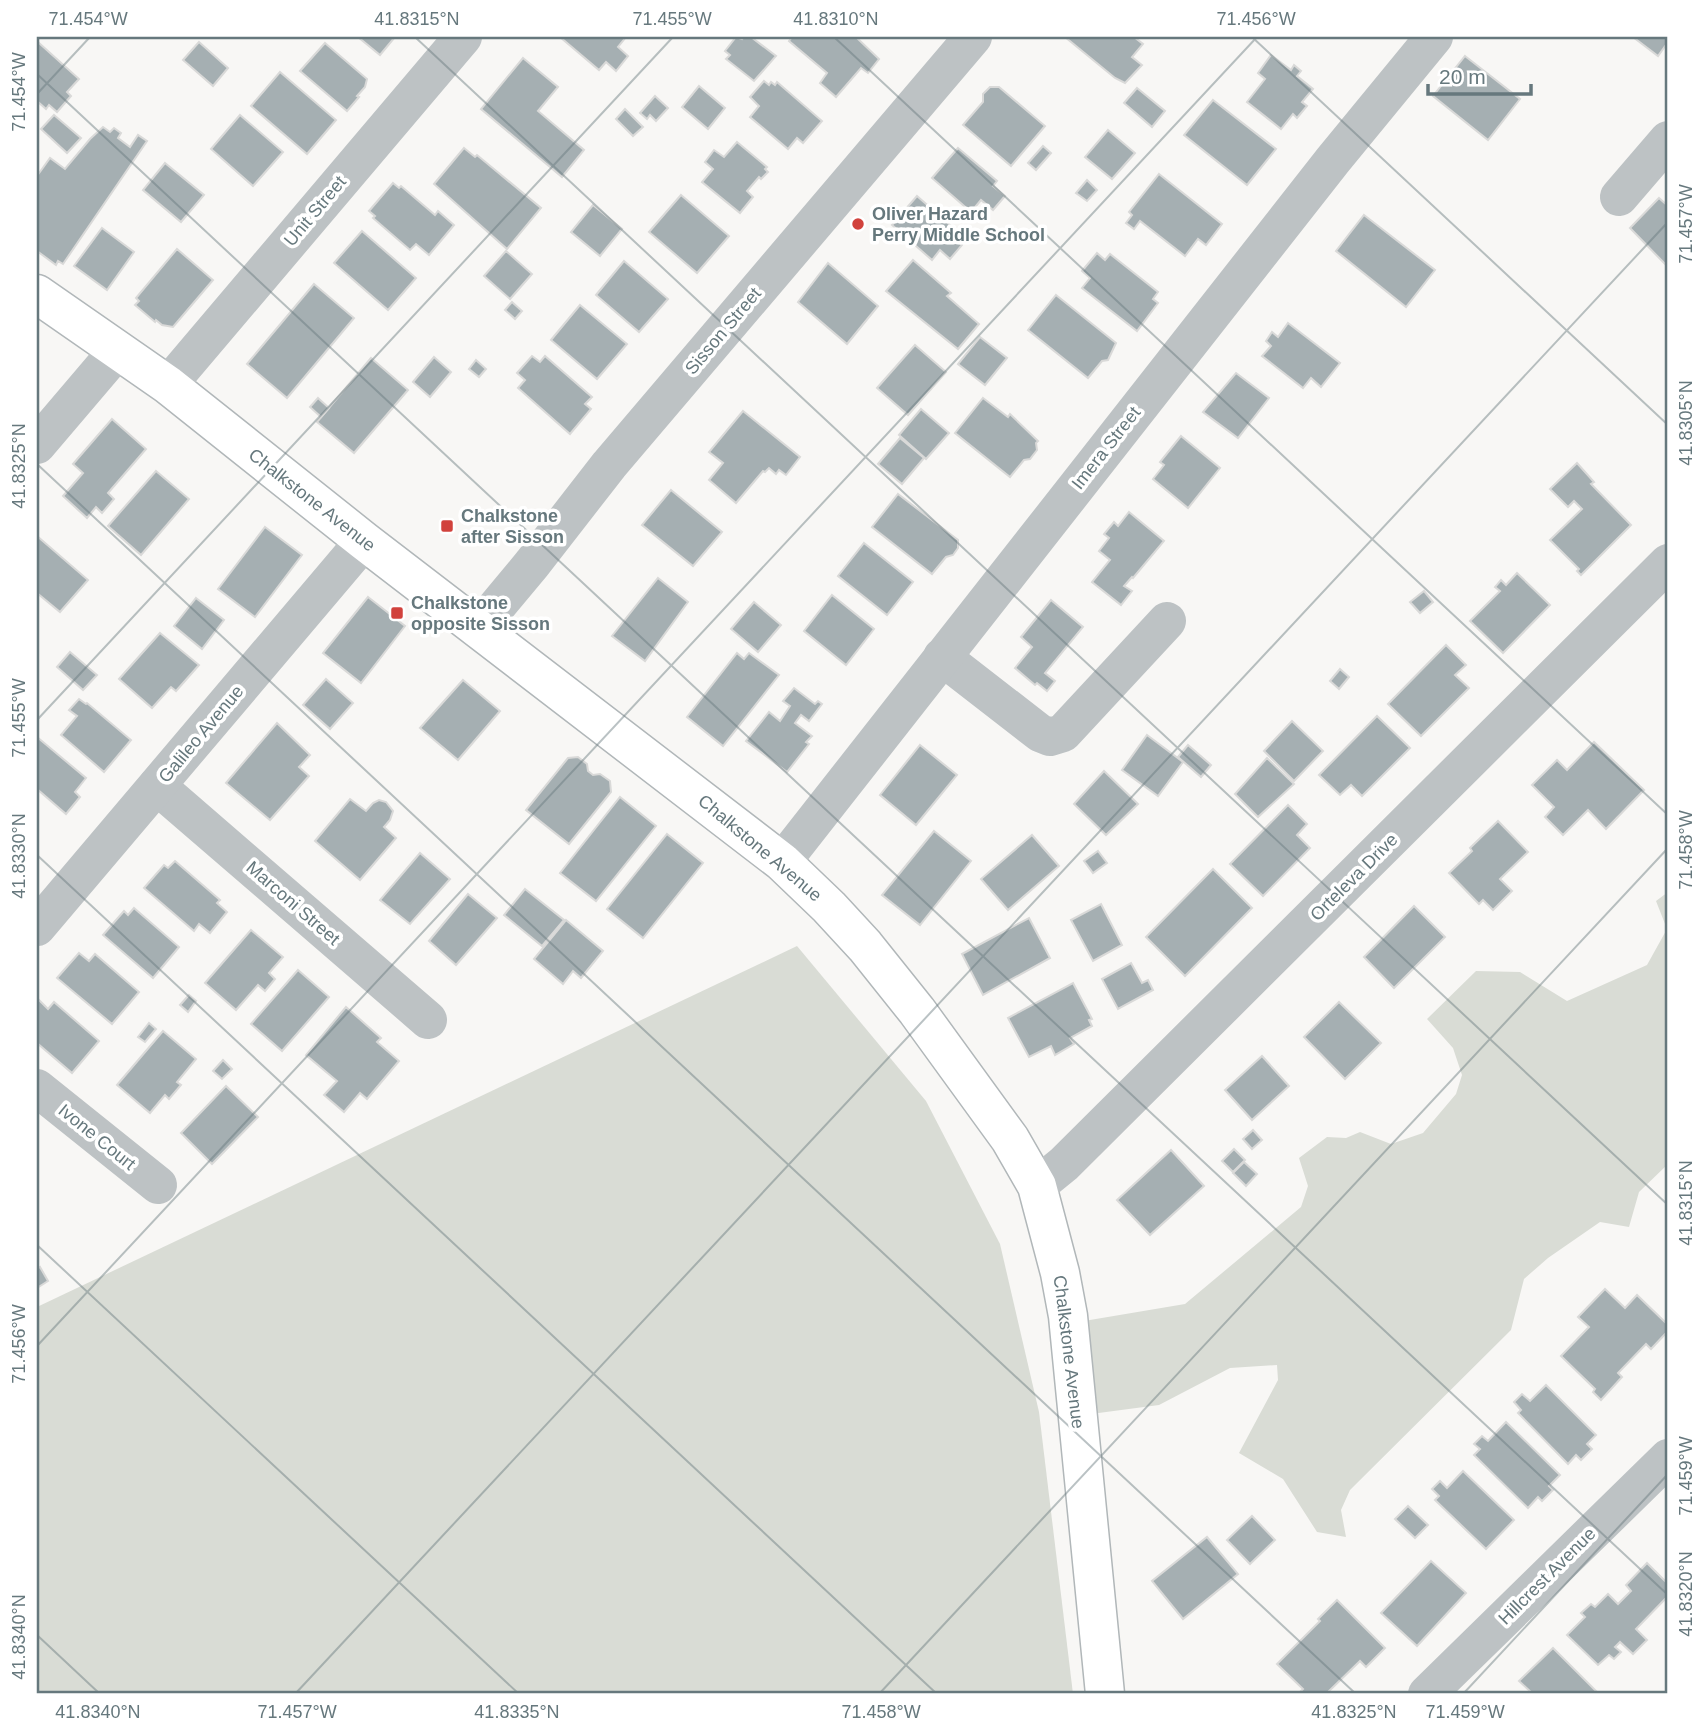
<svg xmlns="http://www.w3.org/2000/svg" width="1705" height="1731" font-family="Arial,sans-serif">
<style>
.green{fill:#d9dcd5}
.building{fill:#a5afb2;stroke:#d9d9d8;stroke-width:2}
.lines{fill:none;stroke-linecap:round;stroke-linejoin:round}
.major-casing{stroke:#b1b7b9;stroke-width:41}
.minor{stroke:#bdc2c4;stroke-width:38}
.major{stroke:#fff;stroke-width:38}
.ticks{fill:none;stroke:#66787d;stroke-width:2;stroke-opacity:0.45}
.poi-dot{fill:#d1423c;stroke:#fff;stroke-width:2.5}
.labels{text-anchor:middle;stroke-width:7;stroke-linejoin:round;paint-order:stroke}
.street-label{font-size:18px;fill:#66787d;stroke:#fff}
.poi-label{font-size:18px;font-weight:bold;fill:#66787d;stroke:#fff;text-anchor:start}
.neatline{fill:none;stroke:#66787d;stroke-width:2.5}
.ticks-label{font-size:18px;text-anchor:middle;fill:#66787d}
</style>
<rect width="100%" height="100%" fill="#f8f7f5"/>
<g class="green">
<path d="M1668,892v272l-29,28 -10,35 -29,-5 -52,36 -24,21 -13,51 -161,160 -9,20 5,27 -29,-5 -34,-53 -44,-26 39,-73 -1,-15 -47,3 -71,37 -68,9 -13,-92 107,-18 116,-97 7,-21 -9,-28 28,-21 19,1 14,-6 31,12 32,-11 33,-39 6,-19 -9,-27 -26,-29 49,-48 44,1 47,29 80,-36 20,-36 -11,-28z"/>
<path d="M797,946l129,155 74,143 39,168 34,282h-1036v-387z"/>
</g>
<g class="building">
<path d="M358,37h37l-15,18z"/>
<path d="M560,37h66l-8,10 10,9 -12,15 -10,-9 -7,8z"/>
<path d="M736,37l6,2 2,-2h7l25,19 -22,25 -28,-22 4,-4 -5,-4z"/>
<path d="M792,37h64l23,22 -11,14 -7,-5 -25,29 -16,-14 7,-10 -38,-32z"/>
<path d="M1065,37h69l9,7 -11,13 10,8 -17,18 -10,-5z"/>
<path d="M1633,37h35v5l-10,14z"/>
<path d="M199,42l29,26 -15,18 -30,-26z"/>
<path d="M39,43l40,36 -12,13 4,4 -14,16 -8,-7 -3,4 -9,-8v-56z"/>
<path d="M325,43l42,36 -2,8 -8,9 2,1 -12,14 -47,-40z"/>
<path d="M1271,55l20,15 3,-5 7,6 -4,5 16,13 -11,13 5,4 -10,12 -4,-4 -12,15 -34,-27 18,-23 -7,-6z"/>
<path d="M1465,56l55,43 -32,41 -55,-44z"/>
<path d="M523,58l35,29 -20,24 46,39 -22,27 -81,-68z"/>
<path d="M280,72l56,48 -29,34 -56,-48z"/>
<path d="M764,81l5,4 2,-3 4,3 2,-3 45,39 -19,22 -6,-5 -9,11 -38,-32 9,-11 -9,-9z"/>
<path d="M699,86l26,22 -17,21 -26,-22z"/>
<path d="M990,87h9l46,39 -34,40 -48,-41 20,-23v-8z"/>
<path d="M1137,88l28,23 -13,16 -28,-24z"/>
<path d="M655,96l13,12 -12,13 -6,-6 -3,4 -7,-6z"/>
<path d="M1213,100l63,49 -29,36 -63,-50z"/>
<path d="M625,109l18,18 -10,9 -17,-17z"/>
<path d="M54,115l27,23 -14,15 -26,-24z"/>
<path d="M240,115l43,37 -30,34 -42,-37z"/>
<path d="M103,127l7,5 4,-4 7,5 -3,5 12,9 8,-12 9,6 -84,123 -5,-3 -2,4 -19,-14v-75l13,-18 15,11 25,-30z"/>
<path d="M1108,130l27,23 -23,26 -27,-22z"/>
<path d="M737,142l30,25 -2,2 3,3 -7,7 -2,-2 -12,14 6,6 -13,16 -38,-31 11,-13 -8,-7 9,-12 10,7z"/>
<path d="M1043,146l8,7 -15,17 -8,-7z"/>
<path d="M464,148l11,9 2,-2 64,53 -34,41 -73,-65z"/>
<path d="M958,148l39,33 -4,5 12,10 -12,14 -12,-10 -10,12 -39,-34z"/>
<path d="M165,163l39,32 -23,27 -38,-32z"/>
<path d="M1159,174l63,50 -16,21 -8,-6 -13,17 -45,-35 -6,8 -8,-6 6,-8 -3,-3z"/>
<path d="M1087,180l10,10 -10,11 -11,-8z"/>
<path d="M393,183l6,5 2,-2 34,29 3,-4 16,14 -25,30 -13,-11 -6,6 -37,-32 2,-2 -6,-5z"/>
<path d="M681,195l48,41 -32,37 -48,-41z"/>
<path d="M917,196l40,35 -5,6 10,8 -12,14 -10,-9 -8,10 -40,-35z"/>
<path d="M1659,198l9,8v61l-38,-39z"/>
<path d="M593,205l29,24 -22,27 -29,-24z"/>
<path d="M1364,215l71,55 -29,37 -70,-56z"/>
<path d="M102,228l32,24 -27,38 -33,-24z"/>
<path d="M362,231l54,47 -28,32 -54,-47z"/>
<path d="M177,249l36,31 -40,47 -11,-2 -6,-5 -1,2 -20,-17 4,-4 -3,-3z"/>
<path d="M506,251l26,23 -22,25 -26,-23z"/>
<path d="M1097,253l8,7 5,-6 48,38 -5,7 5,4 -21,28 -55,-43 8,-10 -8,-7z"/>
<path d="M913,260l38,33 -4,3 32,28 -21,25 -72,-58z"/>
<path d="M624,261l44,38 -29,33 -43,-37z"/>
<path d="M828,263l50,43 -31,38 -49,-42z"/>
<path d="M314,284l40,34 -67,80 -40,-34z"/>
<path d="M1056,295l60,48 -8,17 -6,1 -14,17 -60,-48z"/>
<path d="M512,302l10,9 -7,8 -10,-9z"/>
<path d="M580,305l47,39 -30,35 -46,-39z"/>
<path d="M1288,323l52,40 -19,24 -10,-9 -8,10 -41,-32 9,-10 -5,-5 6,-9 6,5z"/>
<path d="M980,337l27,21 -22,27 -27,-21z"/>
<path d="M915,345l31,27 -38,43 -31,-27z"/>
<path d="M532,356l8,6 5,-6 47,41 -7,7 6,5 -21,25 -52,-46 7,-8 -8,-7z"/>
<path d="M434,357l17,15 -21,25 -17,-15z"/>
<path d="M371,358l37,32 -54,63 -37,-31z"/>
<path d="M476,360l10,9 -7,8 -10,-8z"/>
<path d="M1236,373l33,25 -31,40 -35,-26z"/>
<path d="M318,398l11,10 -8,9 -11,-10z"/>
<path d="M983,398l25,19 2,-3 28,27 -2,2 1,7 -7,9 -6,1 -14,17 -55,-44z"/>
<path d="M921,409l28,24 -23,26 -27,-24z"/>
<path d="M743,411l57,46 -14,18 -7,-5 -3,4 -7,-6 -4,4 -2,-1 -27,32 -27,-23 14,-17 -14,-11z"/>
<path d="M112,419l34,30 -38,44 6,6 -12,14 -6,-6 -9,11 -24,-22 20,-23 -10,-9z"/>
<path d="M1181,436l39,32 -32,40 -35,-29 11,-14 -4,-3z"/>
<path d="M900,438l24,20 -22,26 -24,-20z"/>
<path d="M1577,463l17,19 -3,2 40,41 -50,50 -4,-4 2,-2 -29,-29 32,-31 -8,-8 -6,6 -18,-18z"/>
<path d="M156,471l33,28 -48,56 -33,-29z"/>
<path d="M671,490l51,42 -29,34 -51,-41z"/>
<path d="M898,494l60,46v8l-5,7 -7,2 -14,17 -60,-47z"/>
<path d="M1129,512l35,29 -31,37 -1,-1 -8,9 8,5 -11,14 -29,-23 18,-22 -11,-9 10,-13 -5,-4 10,-12 4,4z"/>
<path d="M265,527l37,28 -47,62 -37,-28z"/>
<path d="M37,536l51,44 -28,32 -23,-19z"/>
<path d="M864,543l49,39 -26,33 -49,-39z"/>
<path d="M1517,573l33,32 -47,48 -33,-32 30,-30 -5,-4 6,-7 5,5z"/>
<path d="M658,578l30,24 -43,59 -33,-25z"/>
<path d="M1424,591l9,11 -13,11 -10,-11z"/>
<path d="M832,595l42,34 -28,36 -42,-34z"/>
<path d="M368,597l37,29 -44,57 -38,-30z"/>
<path d="M196,598l28,22 -22,29 -28,-23z"/>
<path d="M1051,600l32,27 -38,46 10,8 -8,10 -10,-8 -2,2 -20,-17 17,-21 -11,-10z"/>
<path d="M754,602l27,23 -23,27 -27,-23z"/>
<path d="M160,633l39,32 -23,26 -5,-4 -19,21 -33,-29z"/>
<path d="M1446,645l20,20 -11,10 14,13 -48,48 -33,-32z"/>
<path d="M70,652l27,23 -14,15 -26,-23z"/>
<path d="M737,653l7,6 5,-6 30,22 -56,71 -36,-29z"/>
<path d="M1340,669l9,8 -10,12 -9,-8z"/>
<path d="M326,679l27,24 -23,26 -27,-24z"/>
<path d="M463,680l37,31 -42,49 -38,-32z"/>
<path d="M794,688l21,16 3,-3 4,3 -13,17 -8,-6 -6,8 17,13 -6,6 3,2 -22,28 -41,-31 23,-29 11,9 10,-15 -7,-5z"/>
<path d="M79,699l7,5 1,-1 44,37 -27,32 -43,-37 16,-19 -8,-6z"/>
<path d="M1377,716l33,32 -48,48 -11,-11 -11,10 -21,-20z"/>
<path d="M1292,721l31,30 -29,30 -30,-30z"/>
<path d="M277,723l33,32 -11,12 10,9 -39,44 -44,-37z"/>
<path d="M1147,735l36,27 -25,34 -36,-26z"/>
<path d="M37,737l49,41 -11,14 5,5 -14,17 -29,-25z"/>
<path d="M1594,742l50,48 -38,39 -18,-19 -25,25 -18,-18 9,-10 -22,-22 25,-25 10,10z"/>
<path d="M920,745l37,30 -41,50 -36,-30z"/>
<path d="M1188,745l23,20 -10,12 -23,-20z"/>
<path d="M578,757l9,7 1,7 5,4 7,-1 10,7 1,11 -42,52 -43,-34 42,-52z"/>
<path d="M1267,758l27,26 -36,33 -23,-23z"/>
<path d="M1104,771l34,33 -32,31 -32,-31z"/>
<path d="M620,797l36,29 -60,75 -36,-28z"/>
<path d="M350,799l16,12 7,-8 6,-3 7,2 7,9 -3,9 -6,7 12,11 -36,42 -45,-39z"/>
<path d="M1288,805l19,19 -10,11 13,13 -47,48 -33,-32z"/>
<path d="M1498,821l30,31 -28,27 12,12 -19,19 -10,-10 -4,4 -30,-31 23,-22 -2,-3z"/>
<path d="M934,831l37,30 -51,64 -38,-30z"/>
<path d="M667,834l36,29 -60,75 -36,-29z"/>
<path d="M1032,835l27,31 -51,44 -27,-31z"/>
<path d="M1098,851l9,12 -14,10 -9,-12z"/>
<path d="M420,853l30,26 -40,45 -30,-24z"/>
<path d="M175,861l45,39 -3,3 10,9 -17,21 -11,-9 -5,7 -50,-43 20,-23 4,3z"/>
<path d="M1213,869l39,39 -67,68 -39,-39z"/>
<path d="M525,889l39,31 -22,26 -38,-31z"/>
<path d="M468,894l29,24 -41,47 -27,-24z"/>
<path d="M1101,904l21,41 -29,16 -22,-41z"/>
<path d="M1414,906l31,31 -51,51 -30,-31z"/>
<path d="M134,908l45,39 -26,31 -50,-43 21,-24 4,4z"/>
<path d="M1029,918l21,40 -67,37 -21,-41z"/>
<path d="M566,920l37,31 -22,27 -8,-7 -10,13 -29,-25z"/>
<path d="M251,930l32,27 -14,16 6,6 -10,12 -7,-6 -22,25 -31,-27z"/>
<path d="M79,953l10,8 6,-7 44,38 -27,32 -55,-46z"/>
<path d="M1131,963l11,20 6,-3 5,10 -35,19 -16,-30z"/>
<path d="M298,970l31,27 -47,54 -31,-27z"/>
<path d="M1073,983l19,36 -3,1 3,6 -22,12 4,6 -19,11 -4,-9 -22,11 -21,-39z"/>
<path d="M189,995l7,6 -8,11 -8,-7z"/>
<path d="M39,1000l9,9 6,-7 45,39 -27,32 -35,-30v-40z"/>
<path d="M1339,1002l42,41 -36,36 -41,-42z"/>
<path d="M346,1007l35,31 -4,4 22,19 -32,38 -7,-6 -16,19 -20,-17 13,-14 -31,-26z"/>
<path d="M149,1023l7,6 -11,13 -7,-5z"/>
<path d="M163,1031l33,28 -19,23 4,3 -12,14 -4,-4 -15,18 -33,-28z"/>
<path d="M1262,1056l27,30 -37,34 -27,-30z"/>
<path d="M223,1060l9,9 -10,10 -9,-8z"/>
<path d="M226,1086l32,31 -46,47 -31,-31z"/>
<path d="M1253,1130l9,10 -10,9 -9,-10z"/>
<path d="M1234,1149l11,11 -12,12 -11,-11z"/>
<path d="M1171,1150l33,36 -54,49 -33,-35z"/>
<path d="M1244,1162l13,12 -11,12 -13,-13z"/>
<path d="M40,1267l8,14 -11,7v-19z"/>
<path d="M1605,1289l20,19 12,-13 31,30v6l-17,18 -5,-5 -28,29 4,4 -21,23 -8,-8 2,-3 -34,-33 28,-29 -11,-10z"/>
<path d="M1546,1385l50,50 -9,9 5,5 -11,11 -5,-5 -8,9 -50,-51 3,-3 -7,-8 8,-8 8,7z"/>
<path d="M1506,1422l54,53 -11,11 4,4 -11,11 -4,-4 -10,11 -54,-53 6,-6 -6,-5 8,-8 6,5z"/>
<path d="M1463,1471l51,49 -28,29 -51,-49 4,-4 -7,-7 8,-8 7,7z"/>
<path d="M1408,1506l20,19 -13,13 -20,-19z"/>
<path d="M1252,1516l23,24 -25,24 -23,-24z"/>
<path d="M1207,1537l31,37 -55,45 -31,-38z"/>
<path d="M1431,1561l35,32 -49,53 -36,-33z"/>
<path d="M1647,1563l21,21v12l-32,33 11,11 -14,14 -13,-12 -5,5 6,5 -7,7 -5,-4 -11,10 -31,-30 18,-18 -4,-4 10,-9 4,3 13,-13 10,10 13,-13 -5,-6z"/>
<path d="M1337,1600l48,48 -19,19 -6,-6 -34,33h-28l5,-5 -26,-25 43,-43 -2,-2z"/>
<path d="M1553,1648l46,46h-66l-14,-13z"/>
</g>
<g class="lines">
<defs>
<path id="major" d="M37,294l131,91 196,156 418,321 47,45 36,39 52,65 93,128 27,47 23,87 8,43 37,378"/>
</defs>
<use href="#major" class="major-casing"/>
<g class="minor">
<path d="M1619,197l49,-57"/>
<path d="M168,385l295,-348"/>
<path d="M37,445l80,-94"/>
<path d="M478,629l54,-65 77,-99 364,-428"/>
<path d="M942,657l98,76 10,4 13,-4 104,-112"/>
<path d="M157,786l271,234"/>
<path d="M782,862l551,-702 101,-123"/>
<path d="M37,927l327,-386"/>
<path d="M37,1088l121,97"/>
<path d="M1037,1186l27,-22 604,-601"/>
<path d="M1427,1694l241,-236"/>
</g>
<use href="#major" class="major"/>
</g>
<path class="ticks" d="M415,37l1253,1168M834,37l834,778M1252,37l416,388M37,74l1631,1521M37,94l53,-57M37,464l1319,1230M37,720l636,-683M37,855l900,839M37,1245l482,449M37,1346l1220,-1309M37,1635l63,59M295,1694l1373,-1472M879,1694l789,-846M1463,1694l205,-220"/>
<g class="poi-dot">
<circle cx="858" cy="224" r="7"/>
<rect x="440" y="519" width="14" height="14" rx="3.5"/>
<rect x="390" y="606" width="14" height="14" rx="3.5"/>
</g>
<g class="labels">
<g class="street-label">
<text transform="translate(315 211) rotate(-50)" y="6">Unit Street</text>
<text transform="translate(723 331) rotate(-50)" y="6">Sisson Street</text>
<text transform="translate(1106 448) rotate(-52)" y="6">Imera Street</text>
<text transform="translate(312 500) rotate(38)" y="6">Chalkstone Avenue</text>
<text transform="translate(201 734) rotate(-50)" y="6">Galileo Avenue</text>
<text transform="translate(760 848) rotate(40)" y="6">Chalkstone Avenue</text>
<text transform="translate(1354 877) rotate(-45)" y="6">Orteleva Drive</text>
<text transform="translate(293 903) rotate(41)" y="6">Marconi Street</text>
<text transform="translate(97 1137) rotate(39)" y="6">Ivone Court</text>
<text transform="translate(1069 1352) rotate(83)" y="6">Chalkstone Avenue</text>
<text transform="translate(1547 1576) rotate(-45)" y="6">Hillcrest Avenue</text>
</g>
<g class="poi-label">
<text x="872" y="220">Oliver Hazard<tspan x="872" dy="21">Perry Middle School</tspan></text>
<text x="461" y="522">Chalkstone<tspan x="461" dy="21">after Sisson</tspan></text>
<text x="411" y="609">Chalkstone<tspan x="411" dy="21">opposite Sisson</tspan></text>
</g>
</g>
<rect width="1705" height="1731" fill="none" stroke="#ffffff" stroke-width="77"/>
<path d="M1428 84v10h103v-10" fill="none" stroke="#66787d" stroke-width="3.5"/>
<text x="1439" y="84" font-size="21" fill="#66787d" stroke="#ffffff" stroke-width="5" paint-order="stroke">20 m</text>
<rect x="38" y="38" width="1628" height="1654" class="neatline"/>
<g class="ticks-label">
<text x="88" y="25">71.454°W</text>
<text x="417" y="25">41.8315°N</text>
<text x="672" y="25">71.455°W</text>
<text x="836" y="25">41.8310°N</text>
<text x="1256" y="25">71.456°W</text>
<text transform="translate(19 92) rotate(-90)" y="6">71.454°W</text>
<text transform="translate(1686 224) rotate(-90)" y="6">71.457°W</text>
<text transform="translate(1686 423) rotate(-90)" y="6">41.8305°N</text>
<text transform="translate(19 466) rotate(-90)" y="6">41.8325°N</text>
<text transform="translate(19 718) rotate(-90)" y="6">71.455°W</text>
<text transform="translate(1686 850) rotate(-90)" y="6">71.458°W</text>
<text transform="translate(19 856) rotate(-90)" y="6">41.8330°N</text>
<text transform="translate(1686 1203) rotate(-90)" y="6">41.8315°N</text>
<text transform="translate(19 1344) rotate(-90)" y="6">71.456°W</text>
<text transform="translate(1686 1476) rotate(-90)" y="6">71.459°W</text>
<text transform="translate(1686 1594) rotate(-90)" y="6">41.8320°N</text>
<text transform="translate(19 1637) rotate(-90)" y="6">41.8340°N</text>
<text x="98" y="1718">41.8340°N</text>
<text x="297" y="1718">71.457°W</text>
<text x="517" y="1718">41.8335°N</text>
<text x="881" y="1718">71.458°W</text>
<text x="1354" y="1718">41.8325°N</text>
<text x="1465" y="1718">71.459°W</text>
</g>
</svg>
